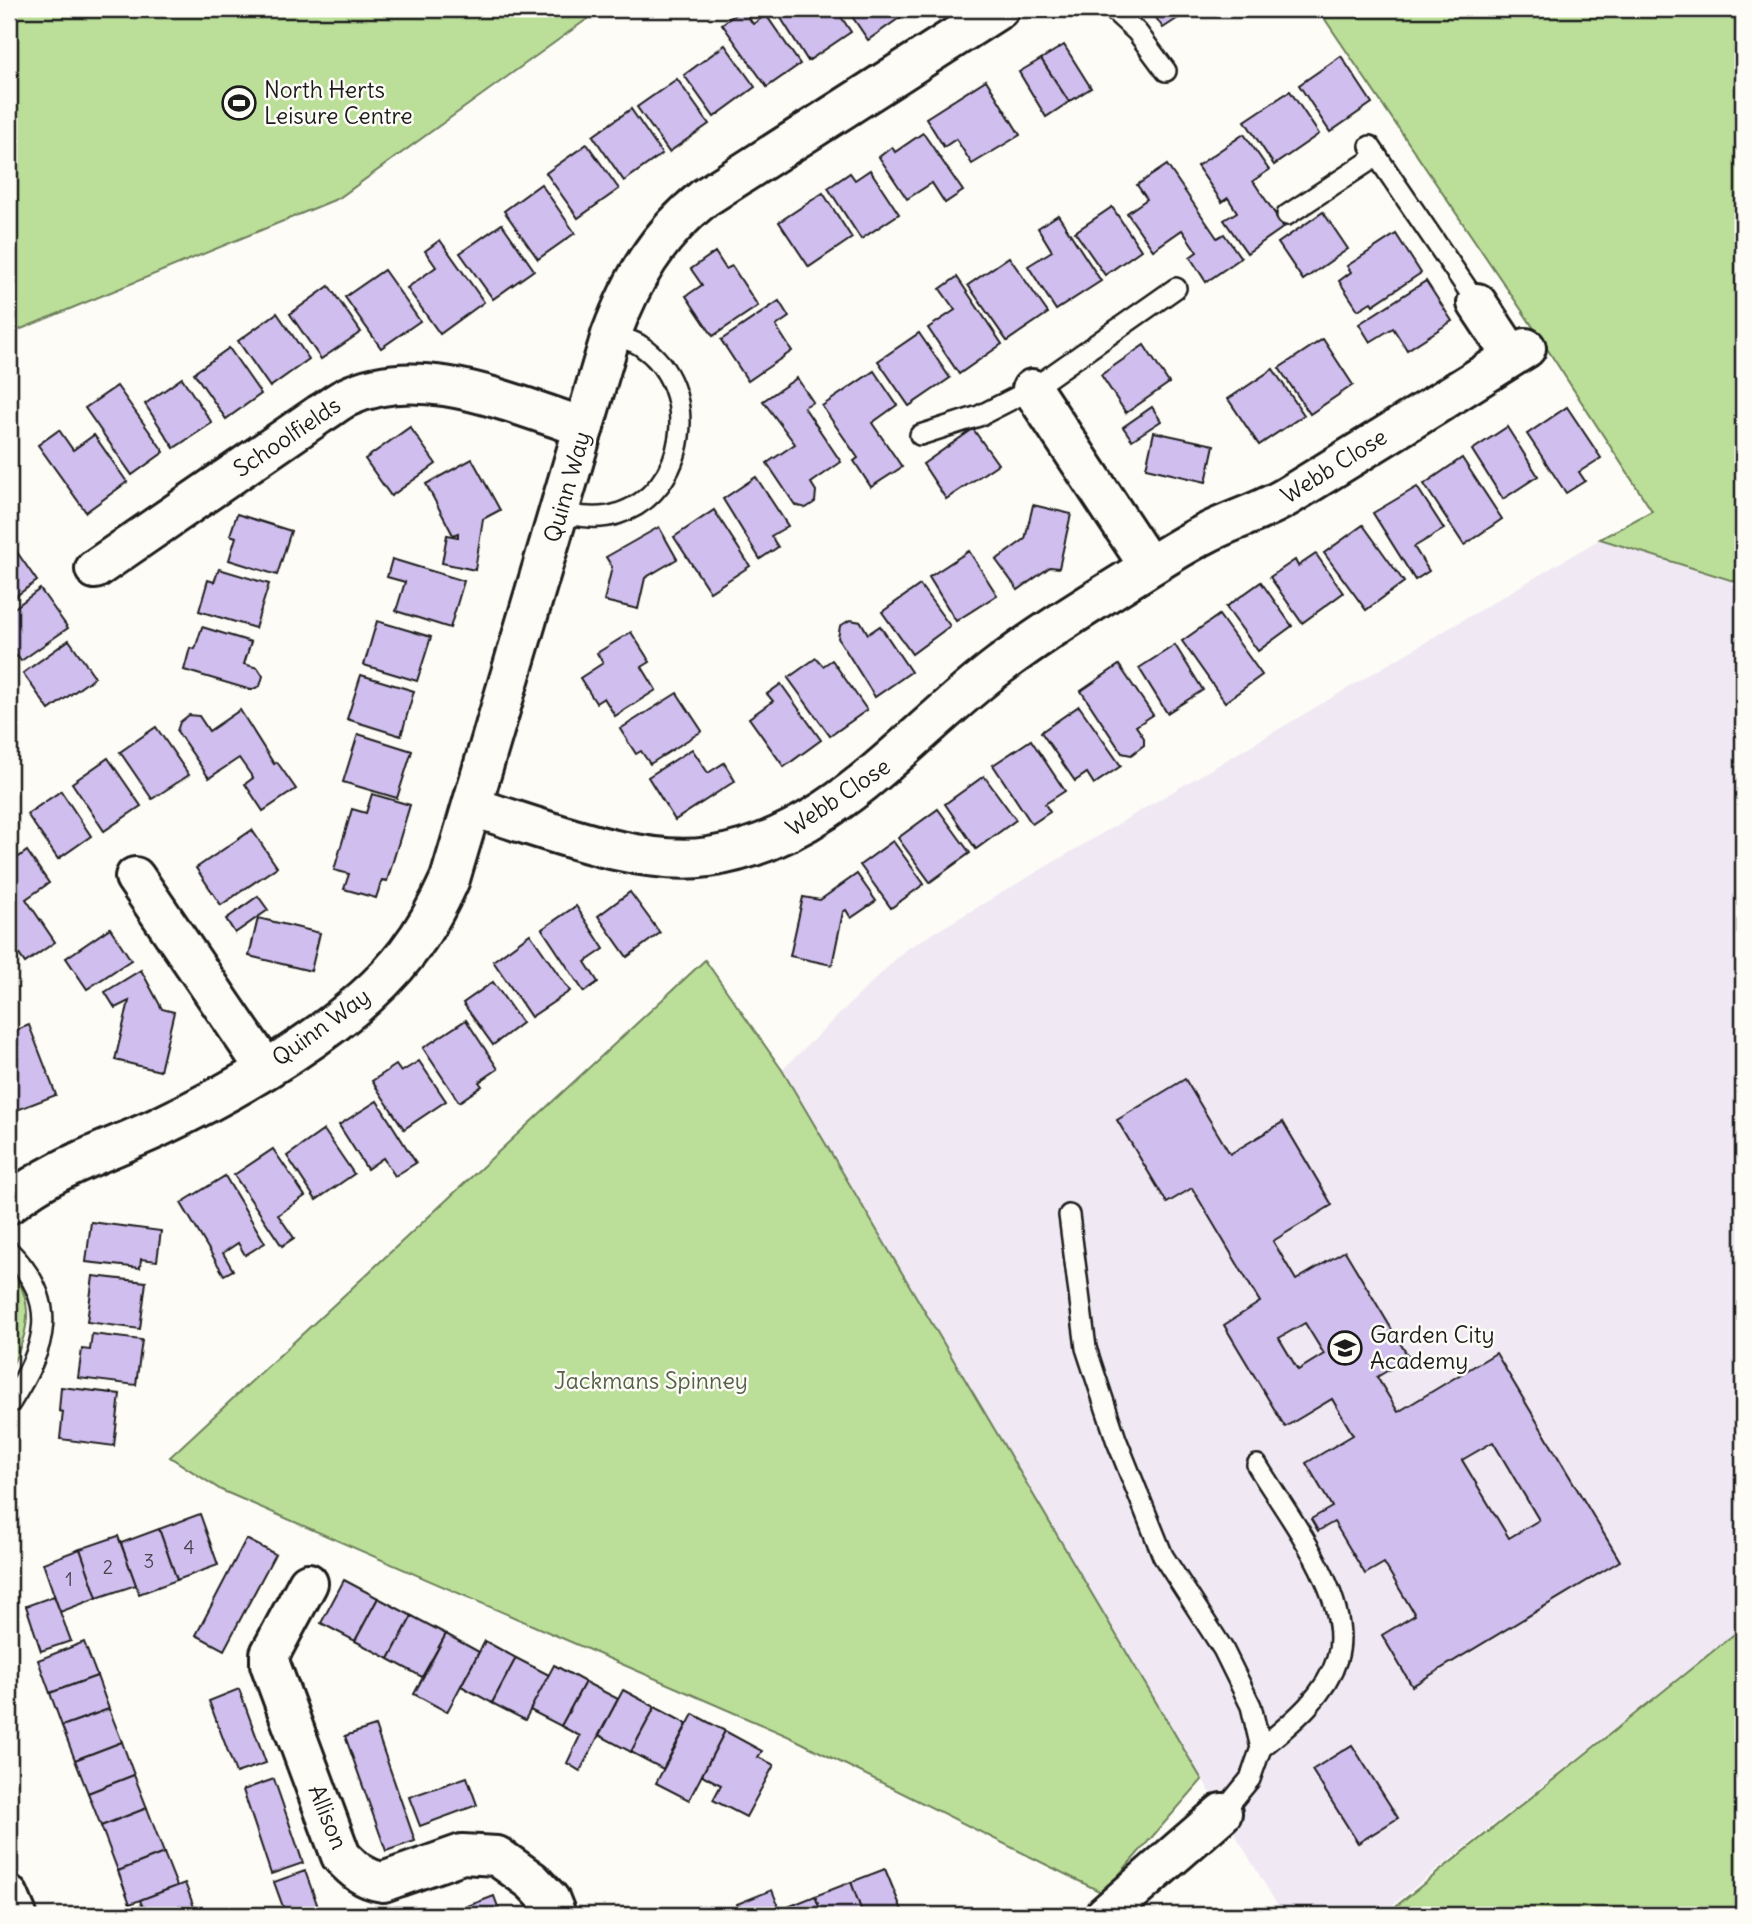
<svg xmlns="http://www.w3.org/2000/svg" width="1752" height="1924" font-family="Delius,sans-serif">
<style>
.built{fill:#f0e9f4}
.green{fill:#bbdf99;stroke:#6c7e5a;stroke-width:2}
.building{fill:#d0beee;stroke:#1c1c1c;stroke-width:2;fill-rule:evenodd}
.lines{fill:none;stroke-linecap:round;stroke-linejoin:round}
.lane-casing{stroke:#1c1c1c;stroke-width:24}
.street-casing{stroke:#1c1c1c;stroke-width:44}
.lane{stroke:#fdfcf7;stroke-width:19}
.street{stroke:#fdfcf7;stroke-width:38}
.labels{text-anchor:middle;stroke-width:5;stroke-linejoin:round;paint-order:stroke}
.number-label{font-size:19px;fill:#494450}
.poi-label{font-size:23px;fill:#1c1c1c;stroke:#fdfcf7;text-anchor:start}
.street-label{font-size:23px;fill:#1c1c1c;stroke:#fdfcf7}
.park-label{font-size:23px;fill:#546048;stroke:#fdfcf7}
</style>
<rect width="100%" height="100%" fill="#fdfcf7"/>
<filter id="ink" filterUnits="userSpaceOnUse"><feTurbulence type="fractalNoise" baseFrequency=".0143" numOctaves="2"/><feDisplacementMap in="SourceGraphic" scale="14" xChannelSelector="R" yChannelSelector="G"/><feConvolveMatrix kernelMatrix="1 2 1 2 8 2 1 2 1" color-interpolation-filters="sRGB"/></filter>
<g filter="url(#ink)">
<path class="built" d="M1600,539l143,45v1042l-363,289h-97l-501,-845 123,-120z"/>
<g class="green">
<path d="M9,9h592l-262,189 -330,136z"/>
<path d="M1318,9h425v575l-143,-45 52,-28 -119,-184z"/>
<path d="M705,960l77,110 420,710 -99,113 -311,-155 -571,-248 -51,-33z"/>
<path d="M9,1266c27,36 21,66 0,105z"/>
<path d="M1743,1627v288h-358z"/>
</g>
<g class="building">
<path d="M743,9l10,15 13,-9 34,49 -33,23 -45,-63z"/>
<path d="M788,9h48l15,23 -43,29 -29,-46z"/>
<path d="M847,9h65l-44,31z"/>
<path d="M1150,9h42l-29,19z"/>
<path d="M725,45l30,42 -41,30 -30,-42z"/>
<path d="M1064,45l27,43 -22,14 -28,-43z"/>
<path d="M1341,56l31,47 -42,29 -31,-47z"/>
<path d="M1041,59l28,43 -23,15 -27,-45z"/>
<path d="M677,79l32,45 -40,28 -32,-45z"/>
<path d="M986,80l34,55 -48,29 -16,-25 -12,8 -18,-29z"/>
<path d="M1290,91l29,43 -45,31 -29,-44z"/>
<path d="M631,109l31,45 -38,27 -31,-45z"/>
<path d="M923,133l40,58 -18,12 -13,-20 -25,16 -28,-42 13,-10 3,5z"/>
<path d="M1244,134l25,36 -16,11 31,46 -37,26 -23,-33 13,-8 -9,-14 -6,4 -25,-36z"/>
<path d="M587,144l32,45 -41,29 -32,-45z"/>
<path d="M1167,165l50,73 7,-4 17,24 -35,24 -16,-25 7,-5 -15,-22 -29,20 -26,-37 20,-14 -10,-14z"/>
<path d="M870,170l29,44 -38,25 -33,-51 22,-15 5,7z"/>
<path d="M541,184l34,49 -37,26 -34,-48z"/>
<path d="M823,193l29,45 -43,29 -30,-45z"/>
<path d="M1112,207l29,43 -36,25 -30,-43z"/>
<path d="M1323,212l25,37 -45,31 -25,-37z"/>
<path d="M1058,215l43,66 -45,29 -28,-44 24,-15 -14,-23z"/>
<path d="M502,224l32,46 -41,29 -33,-46z"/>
<path d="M1396,234l25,39 -48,32 -2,-3 -13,8 -19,-29 12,-9 -4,-6z"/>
<path d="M440,240l44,62 -44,32 -33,-46 29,-21 -11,-16z"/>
<path d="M715,252l11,17 6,-3 26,40 -45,30 -27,-40 16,-11 -11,-16z"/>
<path d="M1009,257l39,56 -41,28 -39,-56z"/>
<path d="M384,270l36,51 -39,27 -36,-51z"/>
<path d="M957,277l45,67 -43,30 -31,-46 27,-18 -15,-21z"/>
<path d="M1426,281l26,40 -45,29 -14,-22 -23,14 -11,-18z"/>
<path d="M329,286l32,46 -40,27 -31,-45z"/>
<path d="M779,301l10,16 -13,9 16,25 -44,30 -27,-41z"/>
<path d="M277,313l32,46 -39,28 -32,-46z"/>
<path d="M919,333l31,45 -41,28 -31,-45z"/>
<path d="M1323,339l30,46 -43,29 -31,-46z"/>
<path d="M1144,345l25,38 -43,30 -25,-38z"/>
<path d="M229,348l32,46 -35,25 -32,-46z"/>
<path d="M1273,369l31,46 -45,30 -31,-46z"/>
<path d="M874,371l23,34 -25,18 30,44 -31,20 -17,-26 4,-3 -36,-52z"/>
<path d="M182,378l30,45 -38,25 -29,-44z"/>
<path d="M797,378l16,24 -9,5 37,55 -30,21 5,8 -1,11 -9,6 -11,-3 -28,-42 28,-19 -32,-43z"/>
<path d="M117,386l47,66 -32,23 -47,-67z"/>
<path d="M1152,407l9,14 -29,19 -9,-13z"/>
<path d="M1567,407l34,51 -22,14 6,9 -19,12 -39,-59z"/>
<path d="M410,427l26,37 -45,32 -26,-37z"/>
<path d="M1507,427l31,49 -35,23 -31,-49z"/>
<path d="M973,429l25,35 -52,35 -23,-35z"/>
<path d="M59,430l14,20 21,-15 33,47 -41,30 -48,-67z"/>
<path d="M1154,432l60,13 -8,37 -60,-14z"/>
<path d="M1462,458l40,61 -38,26 -40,-61z"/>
<path d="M472,459l28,51 -17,9 -8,51 -33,-7 5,-28 11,2v-4l-5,2 -27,-51z"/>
<path d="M756,477l32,49 -17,10 7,11 -18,12 -37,-60z"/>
<path d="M1417,487l27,42 -30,18 15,24 -14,9 -42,-67z"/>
<path d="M1033,505l38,9 -12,54 -9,-1 -32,23 -22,-30 29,-21z"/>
<path d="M714,510l36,56 -40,26 -36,-55z"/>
<path d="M237,514l54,17 -14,44 -48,-15 7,-23 -6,-2z"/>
<path d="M1363,525l41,57 -38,28 -42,-57z"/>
<path d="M659,527l18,32 -32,19 -7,31 -34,-8 8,-34 -6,-10z"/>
<path d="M10,542l27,39 -28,20v-58z"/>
<path d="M969,551l28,44 -41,26 -27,-44z"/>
<path d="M1316,554l27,39 -41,30 -32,-46 25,-17 3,6z"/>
<path d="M392,559l72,22 -14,47 -54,-17 9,-29 -18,-5z"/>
<path d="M219,569l50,15 -14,44 -56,-17 9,-31 6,2z"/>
<path d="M1261,582l31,44 -34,25 -32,-44z"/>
<path d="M920,585l30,41 -38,28 -30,-42z"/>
<path d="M40,589l28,39 -47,33 -4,-5 -8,6v-50z"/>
<path d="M1219,615l43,60 -37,27 -43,-61z"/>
<path d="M850,620l11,2 7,12 12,-8 31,46 -36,25 -37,-59 2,-12z"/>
<path d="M377,621l54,16 -14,44 -53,-16z"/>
<path d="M202,627l49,15 -7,22 14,4 5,8 -3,10 -9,4 -67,-20 6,-22 5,1z"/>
<path d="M631,632l19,30 -8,5 14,23 -41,26 -11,-18 -8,5 -16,-25 23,-15 -6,-10z"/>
<path d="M69,640l26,37 -46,33 -26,-37z"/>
<path d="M1175,645l28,45 -36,23 -28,-45z"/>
<path d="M816,658l7,8 9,-6 35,50 -37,26 -42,-58z"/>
<path d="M1119,665l34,50 -17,11 8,12v7l-13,10 -9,-2 -41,-62z"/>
<path d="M361,675l53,16 -13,45 -54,-17z"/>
<path d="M781,684l40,56 -37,27 -35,-49 24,-17 -6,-7z"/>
<path d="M677,693l25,38 -52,33 -9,-13 -5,3 -16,-25z"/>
<path d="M1079,706l42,60 -27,18 -7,-11 -12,8 -34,-49z"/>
<path d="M240,710l34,54 3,-2 19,27 -33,22 -18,-27 8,-6 -14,-20 -30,20 -32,-47 3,-9 9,-7 10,1 10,15z"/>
<path d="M156,727l33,48 -37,24 -32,-47z"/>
<path d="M358,734l54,17 -15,47 -54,-16z"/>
<path d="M1031,740l34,51 -20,13 5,8 -18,12 -39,-59z"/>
<path d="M692,749l16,24 16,-10 11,18 -60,39 -27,-43z"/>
<path d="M108,758l33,48 -37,25 -32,-48z"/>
<path d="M984,776l32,44 -40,29 -31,-45z"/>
<path d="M61,791l30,45 -33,23 -31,-45z"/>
<path d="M372,794l38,11 -23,76 -5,-1 -6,18 -32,-9 5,-15 -15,-4 18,-61 14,4z"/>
<path d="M938,809l32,44 -40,29 -32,-44z"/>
<path d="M252,830l25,37 -56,38 -25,-37z"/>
<path d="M893,841l31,43 -33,24 -31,-43z"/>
<path d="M27,851l22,32 -23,16 29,43 -30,21 -16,-23 3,-7 -3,-5v-64z"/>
<path d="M857,874l19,27 -25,17 -5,-8 -3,2 -11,53 -42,-9 13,-59 17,3z"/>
<path d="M630,892l30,41 -33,24 -29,-41z"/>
<path d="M258,896l10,14 -33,23 -9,-14z"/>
<path d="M576,906l28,43 -19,13 13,20 -14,10 -42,-63z"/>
<path d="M258,918l62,15 -9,38 -62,-15z"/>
<path d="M110,928l21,32 -44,29 -21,-31z"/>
<path d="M530,934l40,57 -39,26 -38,-56z"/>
<path d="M141,970l21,39 12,3 -14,59 -45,-11 14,-59 -14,7 -10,-16z"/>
<path d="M493,982l29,41 -29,22 -30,-42z"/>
<path d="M466,1020l32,49 -19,13 3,4 -23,16 -36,-54z"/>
<path d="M29,1025l27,70 -47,18v-61l7,-3 -7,-16z"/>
<path d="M419,1061l27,40 -42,28 -32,-48 24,-16 5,7z"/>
<path d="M1185,1079l45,75 53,-32 49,83 -59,36 23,39 49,-29 64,107 -32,19 21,35 98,-59 124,208 -208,125 -30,-51 33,-20 -31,-52 -19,11 -31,-52 -16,9 -7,-12 21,-12 -26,-44 47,-28 -21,-36 -47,28 -61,-102 36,-23 -68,-114 -25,15 -50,-83zM1305,1323l19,31 -26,16 -19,-32zM1493,1442l46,78 -30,18 -47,-78z"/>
<path d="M377,1101l39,62 -21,13 -12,-18 -16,11 -28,-44z"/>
<path d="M324,1130l30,44 -38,26 -29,-44z"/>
<path d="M273,1149l32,47 -27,19 16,23 -12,8 -48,-71z"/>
<path d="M225,1176l40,67 -20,12 -7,-12 -15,10 10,17 -9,5 -43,-72z"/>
<path d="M91,1222l70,9 -4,30 -16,-2 -1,9 -54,-6z"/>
<path d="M93,1276l53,6 -6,47 -53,-7z"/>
<path d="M92,1334l50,6 -6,45 -58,-7 4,-29 8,1z"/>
<path d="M61,1387l59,7 -6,52 -54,-7 3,-27 -4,-1z"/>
<path d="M200,1514l18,51 -41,15 -18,-51z"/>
<path d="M159,1529l18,51 -38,14 -18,-51z"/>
<path d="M118,1536l18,49 -39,13 -17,-49z"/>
<path d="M246,1539l29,15 -51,96 -28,-15z"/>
<path d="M80,1549l17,49 -37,14 -17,-49z"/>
<path d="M344,1580l34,18 -23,43 -34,-18z"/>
<path d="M54,1596l17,45 -30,10 -15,-45z"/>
<path d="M378,1598l34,18 -23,43 -34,-18z"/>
<path d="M412,1616l34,18 -24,43 -33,-18z"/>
<path d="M446,1634l33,18 -32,60 -33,-18z"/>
<path d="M485,1641l31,17 -24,45 -31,-17z"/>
<path d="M84,1642l13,34 -47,17 -12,-33z"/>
<path d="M516,1658l33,17 -24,45 -33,-17z"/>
<path d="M554,1665l31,17 -24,44 -31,-16z"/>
<path d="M97,1676l12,33 -47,17 -12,-33z"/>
<path d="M585,1682l33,17 -38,72 -13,-8 13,-27 -19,-10z"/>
<path d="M239,1689l27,74 -30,10 -27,-72z"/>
<path d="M623,1690l32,17 -24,45 -32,-17z"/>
<path d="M655,1707l32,17 -24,45 -32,-17z"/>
<path d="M109,1709l13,33 -47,18 -13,-34z"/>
<path d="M693,1714l32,17 -36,69 -33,-17z"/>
<path d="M375,1726l40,115 -29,10 -41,-115z"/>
<path d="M725,1731l37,20 -4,6 16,8 -28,52 -33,-17 8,-15 -19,-10z"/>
<path d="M122,1742l12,33 -46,18 -13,-33z"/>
<path d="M1352,1745l46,73 -40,25 -46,-73z"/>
<path d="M134,1775l13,33 -46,18 -13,-33z"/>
<path d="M467,1777l10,28 -57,21 -11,-29z"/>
<path d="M274,1779l29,84 -32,11 -28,-84z"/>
<path d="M147,1808l17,45 -46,18 -17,-45z"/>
<path d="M164,1853l13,33 -47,18 -12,-33z"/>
<path d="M885,1869l19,46h-41l-12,-33z"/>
<path d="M305,1871l16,44h-35l-12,-33z"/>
<path d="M851,1882l12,33h-41l-7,-19z"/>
<path d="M185,1883l12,32h-51l-6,-15z"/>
<path d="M772,1890l10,25h-41l-4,-11z"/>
<path d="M494,1896l7,19h-57z"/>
<path d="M815,1896l7,19h-40l-2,-5z"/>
</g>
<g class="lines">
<defs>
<g id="lane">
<path d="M1112,9l25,23 29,39"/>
<path d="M1370,146l107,157"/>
<path d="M1287,215l90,-59"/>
<path d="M920,435l59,-19 53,-27 144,-101"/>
<path d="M559,514c20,2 39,6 58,0 71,-21 86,-127 24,-168 -8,-6 -21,-8 -30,-11"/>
<path d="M1069,1215l17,133 30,91 47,117 60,93 28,57 10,42 -11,31 -28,34"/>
<path d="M9,1251c52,52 37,95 2,151"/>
<path d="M1257,1465c30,50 98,135 80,194 -12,38 -47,65 -76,89"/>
</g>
<g id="street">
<path d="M1477,303l35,53"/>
<path d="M1032,389l117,177"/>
<path d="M95,569l225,-155c9,-5 18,-13 27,-17 74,-36 166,8 237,30"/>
<path d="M472,807c68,20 167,61 237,50 122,-18 198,-122 291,-192 46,-35 98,-66 147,-97 19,-12 38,-24 58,-34 27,-14 57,-22 83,-38 80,-49 159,-98 238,-148"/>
<path d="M135,877l130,191"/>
<path d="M9,1204c43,-36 96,-52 146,-75 82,-39 197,-104 252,-176 18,-23 31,-47 43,-74l161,-544c21,-56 46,-99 93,-137l295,-189"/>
<path d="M308,1583l-38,71v10l71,192c13,14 23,23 42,26l79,-28 35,2 35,25 18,19 6,15"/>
<path d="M9,1896l8,19"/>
<path d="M1105,1915l117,-102"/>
</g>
</defs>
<use href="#lane" class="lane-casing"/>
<use href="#street" class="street-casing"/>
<use href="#lane" class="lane"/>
<use href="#street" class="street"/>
</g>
</g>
<defs>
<symbol id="stadium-ring" viewBox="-11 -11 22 22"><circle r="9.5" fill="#fdfcf7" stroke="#1c1c1c" stroke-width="1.5"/><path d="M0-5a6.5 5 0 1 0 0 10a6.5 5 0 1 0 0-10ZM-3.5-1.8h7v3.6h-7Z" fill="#1c1c1c"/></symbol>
<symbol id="school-ring" viewBox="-11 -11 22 22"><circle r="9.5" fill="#fdfcf7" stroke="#1c1c1c" stroke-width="1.5"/><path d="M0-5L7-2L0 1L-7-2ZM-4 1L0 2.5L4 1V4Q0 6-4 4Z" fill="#1c1c1c"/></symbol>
</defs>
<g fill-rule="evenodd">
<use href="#stadium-ring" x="220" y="84" width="38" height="38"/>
<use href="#school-ring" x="1326" y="1329" width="38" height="38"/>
</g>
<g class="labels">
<g class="number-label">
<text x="189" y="1554">4</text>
<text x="149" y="1568">3</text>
<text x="108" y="1574">2</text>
<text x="69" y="1586">1</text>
</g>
<g class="poi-label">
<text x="264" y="98">North Herts<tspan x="264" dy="26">Leisure Centre</tspan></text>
<text x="1370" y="1343">Garden City<tspan x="1370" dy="26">Academy</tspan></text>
</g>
<g class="street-label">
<text transform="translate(287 437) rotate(-34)" y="8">Schoolfields</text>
<text transform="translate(1334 466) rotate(-32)" y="8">Webb Close</text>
<text transform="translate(567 487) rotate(-74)" y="8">Quinn Way</text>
<text transform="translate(838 797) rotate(-34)" y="8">Webb Close</text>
<text transform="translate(321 1027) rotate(-36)" y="8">Quinn Way</text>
<text transform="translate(328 1817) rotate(68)" y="8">Allison</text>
</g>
<g class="park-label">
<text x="651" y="1389">Jackmans Spinney</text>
</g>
</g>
<rect width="1752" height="1924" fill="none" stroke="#fdfcf7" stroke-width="35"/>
<rect x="18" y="18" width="1717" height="1889" fill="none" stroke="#1c1c1c" stroke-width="2.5" filter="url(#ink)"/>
</svg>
